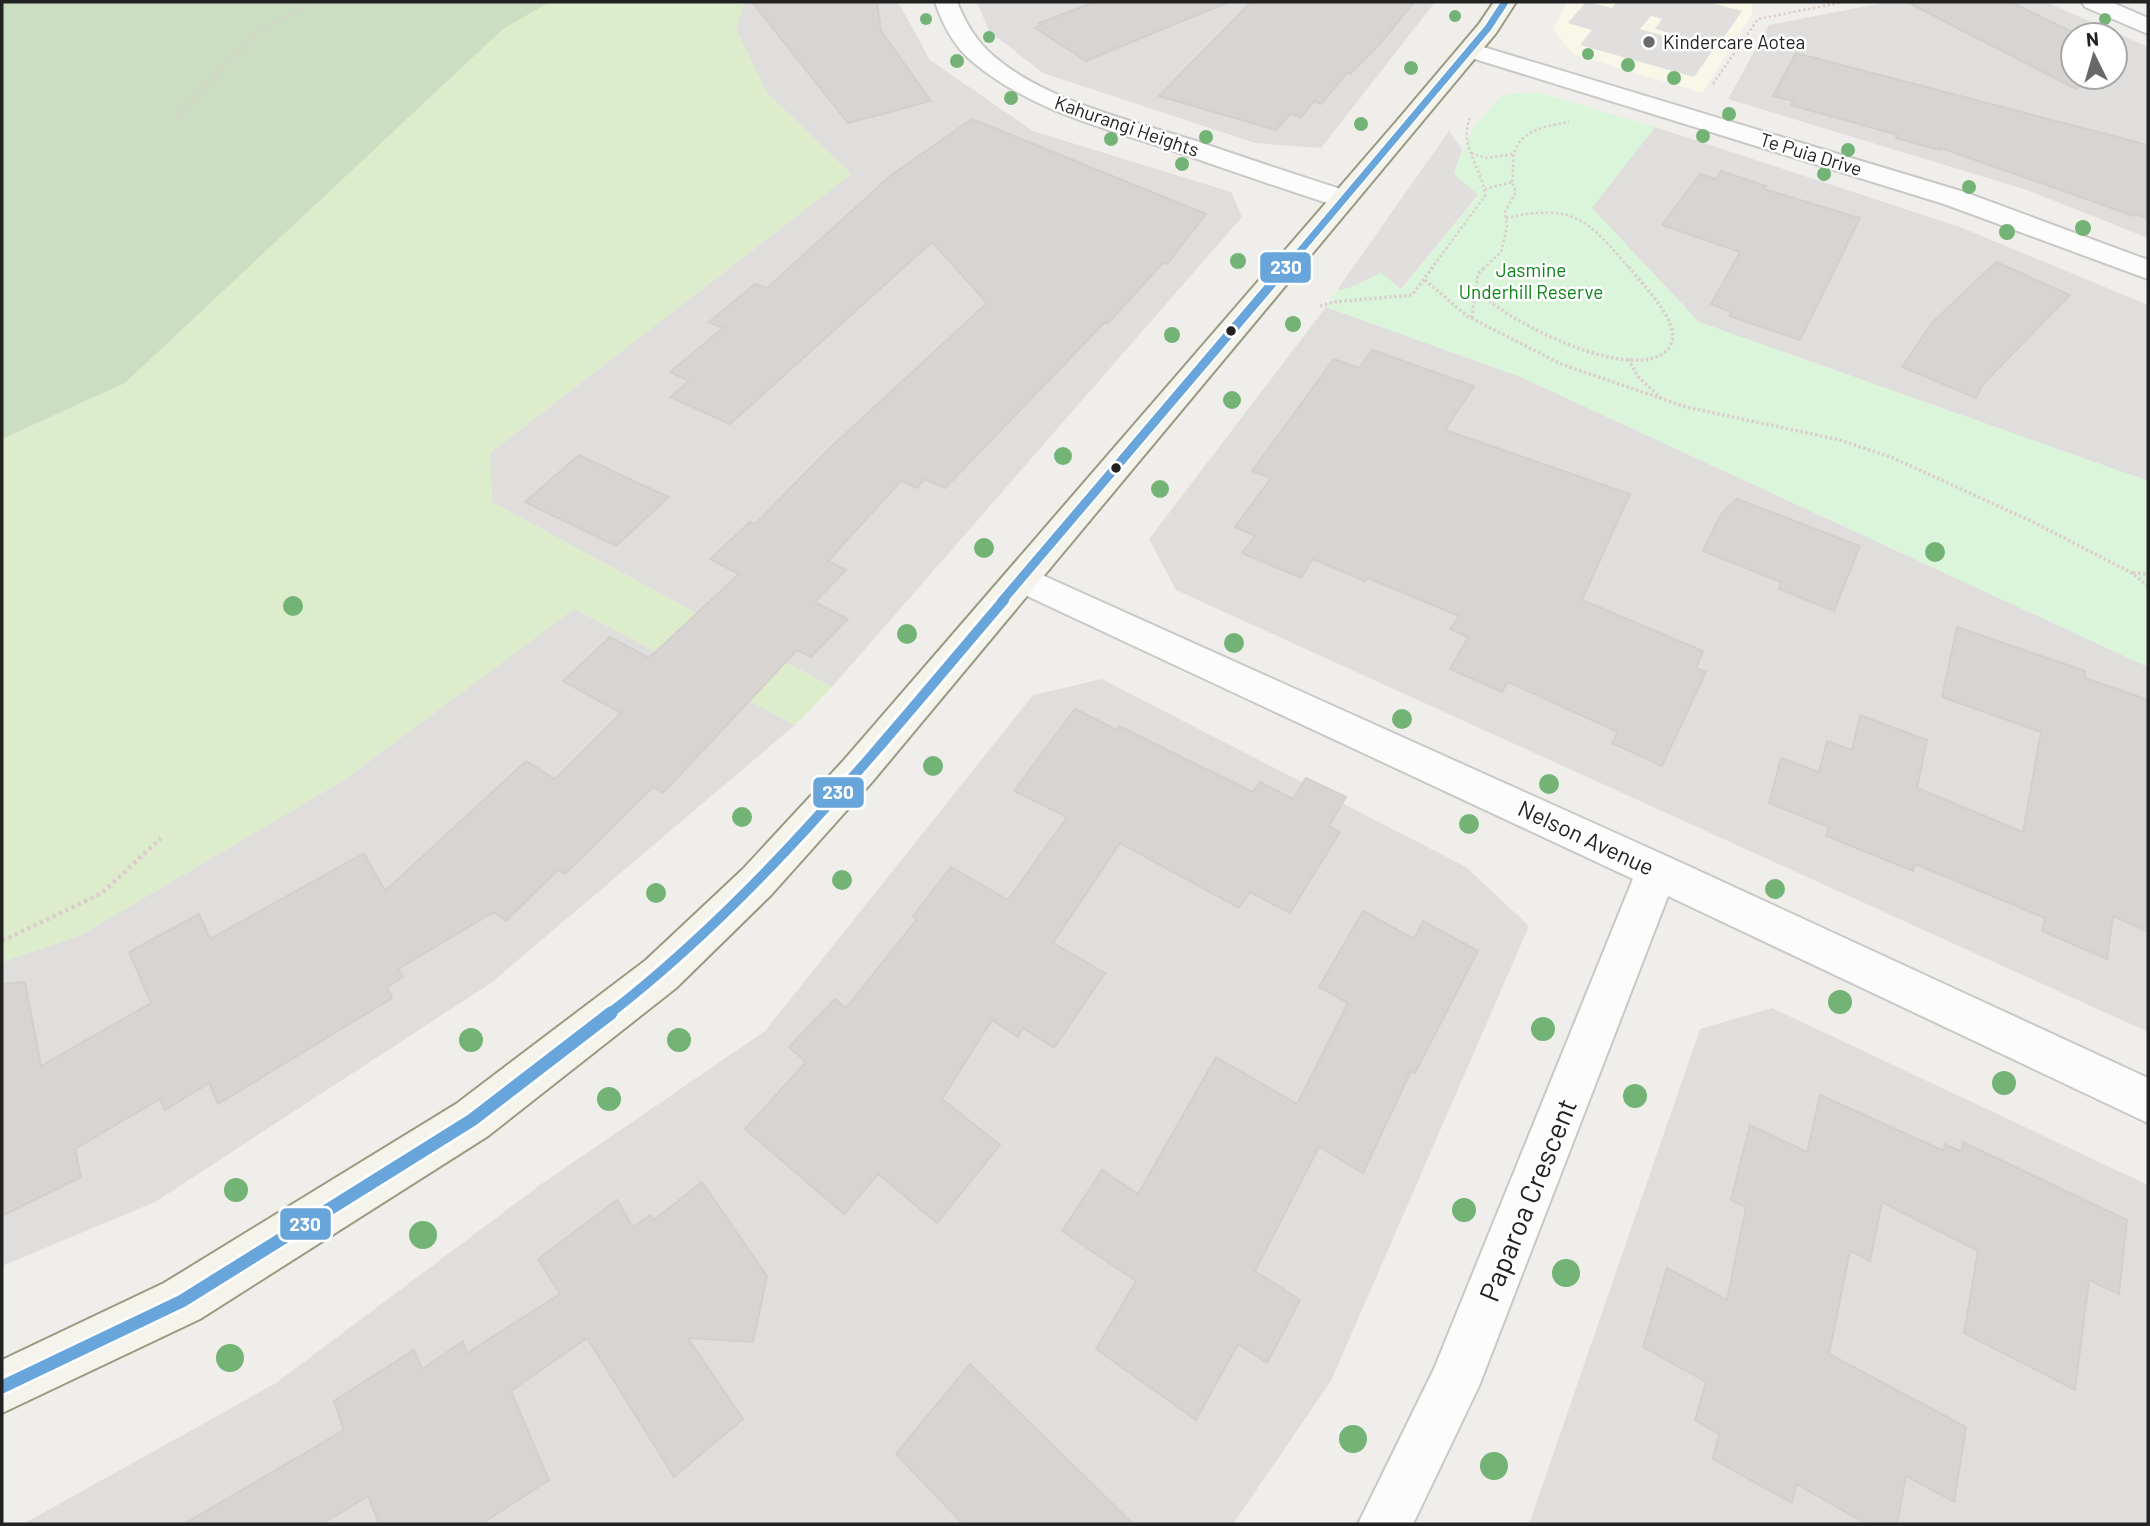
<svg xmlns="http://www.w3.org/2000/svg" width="2150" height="1526" font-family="Barlow,sans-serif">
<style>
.residential{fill:#dfdedc;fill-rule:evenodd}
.education{fill:#f8f7e8}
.grass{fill:#ddeccb}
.forest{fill:#cbdec1}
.park{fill:#daf5da}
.parking{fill:#e0dfde}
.building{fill:#d7d4d2;stroke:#d3d0cc;stroke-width:2}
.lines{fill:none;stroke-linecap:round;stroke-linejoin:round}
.street-casing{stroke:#c9c8c7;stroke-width:4}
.secondary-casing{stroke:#999a82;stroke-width:4}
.path-far2{stroke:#dccecd;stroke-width:2.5;stroke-dasharray:2.5 2.5;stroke-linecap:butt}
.path-far1{stroke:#dccecd;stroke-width:3.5;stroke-dasharray:2.5 2.5;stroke-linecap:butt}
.path{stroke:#dccecd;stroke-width:4.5;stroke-dasharray:3.5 3.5;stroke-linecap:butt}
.street{fill:#fdfcfc;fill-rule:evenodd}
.secondary{fill:#f4f4ed;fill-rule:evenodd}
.bus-1-far3-casing{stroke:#fff;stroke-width:10}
.bus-1-far2-casing{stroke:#fff;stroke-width:13}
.bus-1-far1-casing{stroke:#fff;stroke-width:16}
.bus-1-casing{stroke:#fff;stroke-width:18}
.bus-1-far3{stroke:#68a5da;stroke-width:7}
.bus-1-far2{stroke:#68a5da;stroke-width:9}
.bus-1-far1{stroke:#68a5da;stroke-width:10}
.bus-1{stroke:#68a5da;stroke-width:13}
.tree{fill:#73b476}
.poi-dot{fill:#6a6968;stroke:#fff;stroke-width:2.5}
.bus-dot{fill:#222;stroke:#fff;stroke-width:2.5}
.labels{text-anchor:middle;stroke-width:5;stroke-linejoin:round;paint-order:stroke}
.far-poi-label{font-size:19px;fill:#222;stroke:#fff;text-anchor:start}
.far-street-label{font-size:19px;fill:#222;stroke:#fff}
.far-park-label{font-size:19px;fill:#0c8416;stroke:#fff}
.street-label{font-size:23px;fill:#222;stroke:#fff}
.near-street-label{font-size:28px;fill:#222;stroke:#fff}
.line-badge{stroke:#fff;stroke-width:2.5}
.badge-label{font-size:19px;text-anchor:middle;font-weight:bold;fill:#fff}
</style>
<rect width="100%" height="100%" fill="#f0eeeb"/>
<g class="residential">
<path d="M744,2h154l32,58 103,71 198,61 11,25 -410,470 -340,-185 -2,-49 361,-279 -84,-81 -31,-63z"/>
<path d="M977,2h458l-114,146 -66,-5 -212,-70 -54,-42z"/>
<path d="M1888,2h158l102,45v191l-121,-48 -299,-91 41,-74zM2073,35h42v42h-42z"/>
<path d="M1655,127l305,100 188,78v176l-449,-159 -108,-114z"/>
<path d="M1326,307l195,70 627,290v365l-972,-442 -27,-51z"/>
<path d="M574,608l221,117 -304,258 -336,219 -153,64v-304l79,-27 266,-157z"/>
<path d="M1102,679l364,188 63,59 -198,455 -98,143h-1210l253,-141 264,-198 225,-154 268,-336z"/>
<path d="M1772,1008l376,177v339h-619l171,-495z"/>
</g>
<path class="education" d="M1567,2h185v13l-50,78 -129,-39 -20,-25z"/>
<path class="grass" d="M550,2h194l-8,28 31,63 84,81 -361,279 2,49 340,185 -37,38 -221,-116 -227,169 -266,157 -79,27v-523l123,-56 378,-354z"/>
<path class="forest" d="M2,2h548l-47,27 -378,354 -123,56z"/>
<path class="park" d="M1519,93h21l115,34 -63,81 107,114 449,159v186l-627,-290 -195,-70 11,-17 12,-2 32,-15 21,16 76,-93 -24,-22 17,-43 30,-35z"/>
<g class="parking">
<path d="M1586,2l26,6 5,-6h90l35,9 -24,35 -63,-17 7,-10 -11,-3 -11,13 73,21 -19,27 -114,-32 12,-15 -24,-7z"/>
<path d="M1449,131l13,19 -8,24 24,21 -77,94 -20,-16 -32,15 -12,2z"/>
</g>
<g class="building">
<path d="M752,2h125l4,29 50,70 -83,22z"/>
<path d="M1095,2h131v1l-140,58 -51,-33 7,-3 -3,-2z"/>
<path d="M1251,2h163l-35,43 -29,29 -3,-1 -26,31 -7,-3 -13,16 -11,-3 -14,16 -117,-34z"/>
<path d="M1907,2h104l67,33h-5v42h18l-15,12z"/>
<path d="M1796,53l352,92v74l-13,-5 -1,2 -193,-68 -1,2 -44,-12 2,-3 -107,-30 2,-4 -20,-5z"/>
<path d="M972,119l234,95 -39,50 -4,-1 -55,60 -3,-1 -160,166 -21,-9 -7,9 -16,-7 -73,80 18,9 -31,32 33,17 -37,38 -14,-7 -134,143 -10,-6 -88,87 -7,-4 -52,51 -12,-9 -96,57 5,8 -16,10 5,11 -174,106 -9,-21 -44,27 -5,-11 -85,50 6,28 -79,39v-232l23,-2 16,84 110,-63 -22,-51 70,-38 11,25 154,-86 21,38 141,-130 29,18 66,-66 -58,-32 47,-44 39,21 90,-84 -29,-15 40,-37 5,2 75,-76 157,-145 -55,-61 -202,182 -60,-27 19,-16 -19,-9 53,-44 -14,-6 46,-38 12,4 123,-112z"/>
<path d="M1721,171l45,15 -2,3 96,29 -60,122 -71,-24 2,-4 -20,-8 29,-52 -78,-27 38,-51 16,5z"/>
<path d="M1996,262l74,33 -87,89 -7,14 -74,-31 30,-44z"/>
<path d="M1372,350l102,36 -29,44 185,64 -48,106 121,51 -7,17 10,4 -44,94 -50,-23 6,-11 -110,-50 -6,10 -52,-23 18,-32 -18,-8 9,-13 -91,-38 -3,3 -52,-22 -12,19 -59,-25 13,-17 -20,-9 36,-49 -19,-7 82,-112 25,9z"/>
<path d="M579,455l48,23 42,19 -53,49 -91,-44z"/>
<path d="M1737,499l123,47 -26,65 -55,-22 2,-7 -78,-31 18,-37z"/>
<path d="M1957,627l128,44v7l63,22v232l-35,-16 -6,43 -65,-28 3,-13 -130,-54 -2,7 -87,-35 3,-9 -60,-24 12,-45 38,14 8,-31 25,9 8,-35 67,25 -10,48 106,44 18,-100 -99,-35z"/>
<path d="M1075,709l42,21 2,-4 134,66 7,-10 33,17 13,-21 40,19 -17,29 11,6 -50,81 -40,-21 -11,16 -119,-65 -67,100 52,30 -51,75 -31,-20 -5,9 -26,-17 -50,79 58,46 -63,78 -59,-49 -34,40 -99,-85 61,-67 -17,-15 46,-48 11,9 71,-89 -4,-3 38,-49 57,33 59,-83 -53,-26z"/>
<path d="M1363,911l51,28 9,-18 55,30 -63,122 -4,-2 -48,102 -44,-26 -64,124 45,29 -33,63 -29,-19 -42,76 -100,-71 40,-68 -74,-50 40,-61 36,24 78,-137 81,47 51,-101 -29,-16z"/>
<path d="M1820,1095l124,56 1,-7 17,8 1,-10 164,78 -8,74 -30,-14 -14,110 -111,-57 14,-82 -96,-49 -12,59 -20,-10 -21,103 137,73 -12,75 -48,-26 -9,48h-30l-71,-40 -4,19 -79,-44 6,-25 -24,-14 11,-38 -63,-35 24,-79 60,32 19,-93 -15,-7 19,-75 57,27z"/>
<path d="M702,1182l65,94 -14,66 -65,-4 55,81 -69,58 -87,-139 -76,53 38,89 -68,44h-102l-11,-28 -46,28h-138l160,-94 -10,-29 80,-51 8,19 41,-28 4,12 93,-59 -22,-35 79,-59 16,27 17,-12 4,5z"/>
<path d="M970,1364l163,160h-170l-67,-70z"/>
</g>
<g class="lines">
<defs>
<g id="street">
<path d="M935,2h22c8,19 16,34 31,49 52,49 142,69 208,90 52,18 104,35 157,52l3,6 -3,6 -10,2 -10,-2c-52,-17 -104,-35 -156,-53 -69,-23 -145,-41 -203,-89 -20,-16 -31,-38 -39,-61z"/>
<path d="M2082,2h29l37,16v16l-63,-27z"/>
<path d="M1470,43l494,149 184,68v19l-204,-75 -482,-149 -4,-5 4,-5z"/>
<path d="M1022,566l649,292 477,220v45l-480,-227 -189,490 -66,138h-55l76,-155 199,-490 -623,-291 -5,-9 5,-9z"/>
</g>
<path id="secondary" d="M1494,2h22l-20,31 -624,749 -101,113 -95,93 -188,148 -288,183 -198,94v-53l162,-77 292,-179 190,-144 97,-91 101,-109 552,-638 83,-98z"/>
</defs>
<use href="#street" class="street-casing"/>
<use href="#secondary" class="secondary-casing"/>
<g class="path-far2">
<path d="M1713,84l45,-65 86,-17"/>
<path d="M175,119l77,-82 25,-17 37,-18"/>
<path d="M1471,153l15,5 28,-4"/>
<path d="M1512,182c2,-9 0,-19 2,-28 6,-25 34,-28 55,-32"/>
<path d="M1506,218c68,-15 81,1 124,51"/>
<path d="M1431,269l54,-73c-2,-28 -27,-50 -15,-78"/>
<path d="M1483,269l18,-17 6,-26 -2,-14 11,-20 -4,-10 -27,7"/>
</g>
<g class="path-far1">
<path d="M1425,280l42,36 94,48 125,43 154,33 53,18 138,63 101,52 16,13"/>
<path d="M1475,287c25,33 161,100 193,62 4,-5 6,-13 4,-20 -7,-22 -29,-44 -43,-62"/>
<path d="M1320,306l14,-4 78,-7 21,-28"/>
<path d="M1472,318l6,-44 7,-7"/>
<path d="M1628,359l10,18 23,21"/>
<path d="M2133,573l15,1"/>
</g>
<path class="path" d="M2,941l100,-48 59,-55"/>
<use href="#street" class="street"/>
<use href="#secondary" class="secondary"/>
<defs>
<path id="bus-1-far3" d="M1285,269l203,-241 17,-26"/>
<path id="bus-1-far2" d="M1002,601l284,-334"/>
<path id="bus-1-far1" d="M609,1014c151,-117 271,-269 395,-414"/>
<path id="bus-1" d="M2,1387l180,-86 290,-181 139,-107"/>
</defs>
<use href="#bus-1-far3" class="bus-1-far3-casing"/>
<use href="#bus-1-far2" class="bus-1-far2-casing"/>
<use href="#bus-1-far1" class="bus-1-far1-casing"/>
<use href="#bus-1" class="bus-1-casing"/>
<use href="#bus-1-far3" class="bus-1-far3"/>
<use href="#bus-1-far2" class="bus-1-far2"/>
<use href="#bus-1-far1" class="bus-1-far1"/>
<use href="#bus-1" class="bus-1"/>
</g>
<g class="tree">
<circle cx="1455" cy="16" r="6"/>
<circle cx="926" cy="19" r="6"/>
<circle cx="2105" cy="19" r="6"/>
<circle cx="989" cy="37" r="6"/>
<circle cx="1588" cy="54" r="6"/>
<circle cx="957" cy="61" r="7"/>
<circle cx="1628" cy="65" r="7"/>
<circle cx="1411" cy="68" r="7"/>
<circle cx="1674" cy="78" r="7"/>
<circle cx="1011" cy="98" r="7"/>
<circle cx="1729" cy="114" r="7"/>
<circle cx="1361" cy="124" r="7"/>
<circle cx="1703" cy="136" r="7"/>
<circle cx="1206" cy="137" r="7"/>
<circle cx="1111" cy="139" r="7"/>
<circle cx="1848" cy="150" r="7"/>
<circle cx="1182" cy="164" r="7"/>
<circle cx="1824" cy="174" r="7"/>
<circle cx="1969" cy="187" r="7"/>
<circle cx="2083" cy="228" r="8"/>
<circle cx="2007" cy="232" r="8"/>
<circle cx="1238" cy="261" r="8"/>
<circle cx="1293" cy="324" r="8"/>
<circle cx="1172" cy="335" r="8"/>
<circle cx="1232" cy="400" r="9"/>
<circle cx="1063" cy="456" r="9"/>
<circle cx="1160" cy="489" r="9"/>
<circle cx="984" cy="548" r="10"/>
<circle cx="1935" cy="552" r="10"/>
<circle cx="293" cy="606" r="10"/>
<circle cx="907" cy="634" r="10"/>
<circle cx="1234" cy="643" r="10"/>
<circle cx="1402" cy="719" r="10"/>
<circle cx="933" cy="766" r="10"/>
<circle cx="1549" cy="784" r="10"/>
<circle cx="742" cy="817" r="10"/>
<circle cx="1469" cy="824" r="10"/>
<circle cx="842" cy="880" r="10"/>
<circle cx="1775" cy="889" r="10"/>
<circle cx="656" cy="893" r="10"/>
<circle cx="1840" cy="1002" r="12"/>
<circle cx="1543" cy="1029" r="12"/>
<circle cx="471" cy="1040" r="12"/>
<circle cx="679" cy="1040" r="12"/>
<circle cx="2004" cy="1083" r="12"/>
<circle cx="1635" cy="1096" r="12"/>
<circle cx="609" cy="1099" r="12"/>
<circle cx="236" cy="1190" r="12"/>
<circle cx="1464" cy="1210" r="12"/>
<circle cx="423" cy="1235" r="14"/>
<circle cx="1566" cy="1273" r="14"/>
<circle cx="230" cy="1358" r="14"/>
<circle cx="1353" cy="1439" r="14"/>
<circle cx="1494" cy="1466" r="14"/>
</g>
<circle class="poi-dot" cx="1649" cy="42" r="7"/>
<g class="bus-dot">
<circle cx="1231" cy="331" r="6"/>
<circle cx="1116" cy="468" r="6"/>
</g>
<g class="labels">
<g class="far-poi-label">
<text x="1663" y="49">Kindercare Aotea</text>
</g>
<g class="far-street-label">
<text transform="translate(1127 126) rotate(19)" y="7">Kahurangi Heights</text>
<text transform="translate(1811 154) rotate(17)" y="7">Te Puia Drive</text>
</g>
<g class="far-park-label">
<text x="1531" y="277">Jasmine<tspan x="1531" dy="22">Underhill Reserve</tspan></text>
</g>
<g class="street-label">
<text transform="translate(1586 838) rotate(25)" y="8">Nelson Avenue</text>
</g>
<g class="near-street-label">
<text transform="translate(1528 1200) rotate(-68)" y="10">Paparoa Crescent</text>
</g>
</g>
<g class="line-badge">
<rect x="1259" y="251" width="53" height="33" rx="7" fill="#68a5da"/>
<rect x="812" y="776" width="53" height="33" rx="7" fill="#68a5da"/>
<rect x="279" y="1207" width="53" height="34" rx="7" fill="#68a5da"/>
</g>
<g class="badge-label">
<text x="1286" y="274">230</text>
<text x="838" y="799">230</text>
<text x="305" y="1231">230</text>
</g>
<rect width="2150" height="1526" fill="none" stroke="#222222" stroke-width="7"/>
<g transform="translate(2094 56) rotate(355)"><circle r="33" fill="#ffffff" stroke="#a7a7a7" stroke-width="2"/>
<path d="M0-5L12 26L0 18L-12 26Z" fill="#6a6968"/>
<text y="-10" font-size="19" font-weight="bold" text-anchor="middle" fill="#222222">N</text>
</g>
</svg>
